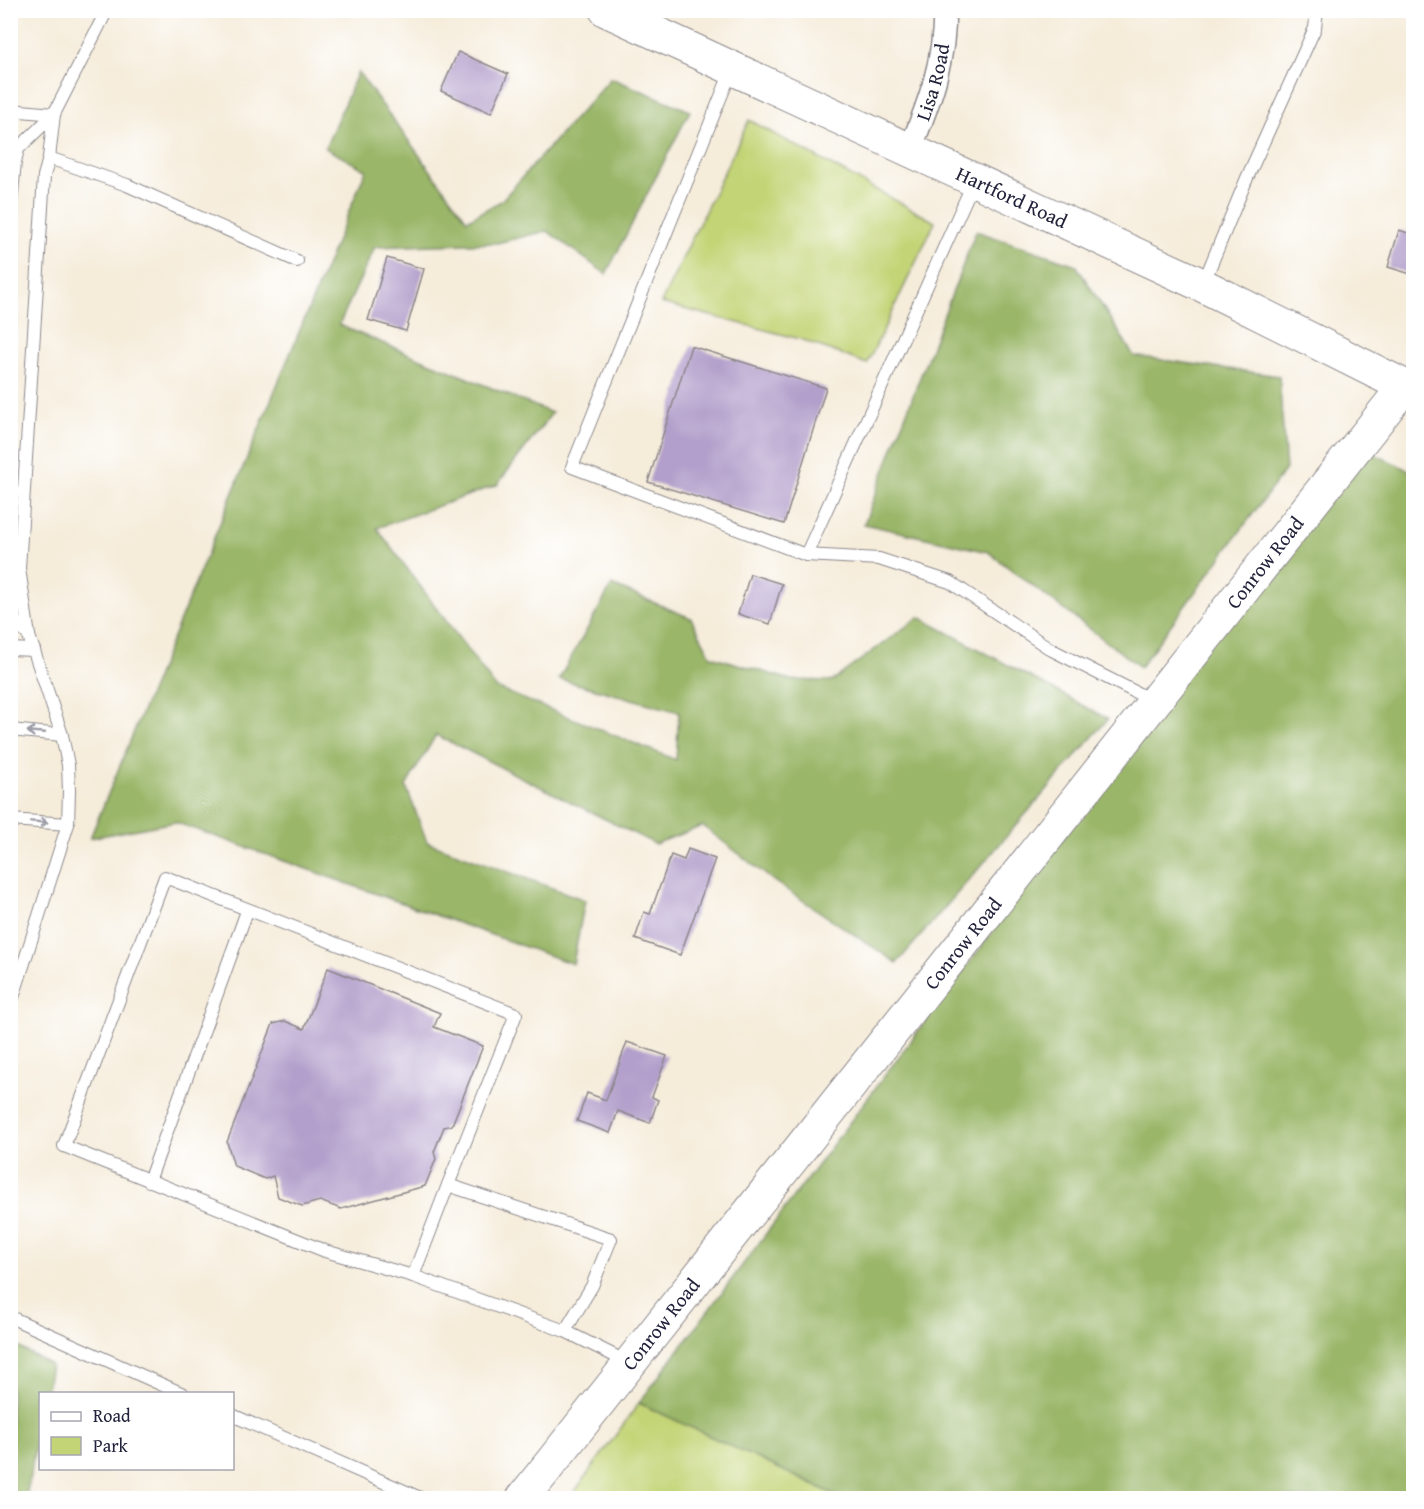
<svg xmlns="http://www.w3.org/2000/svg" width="1424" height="1509" font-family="'Gentium Book Plus',serif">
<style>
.green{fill:#c3d476;stroke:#727b58;stroke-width:1.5}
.forest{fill:#9ab667;stroke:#5e6c51;stroke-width:1.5}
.building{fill:#b29fcb}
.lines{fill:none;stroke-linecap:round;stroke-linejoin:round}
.lane-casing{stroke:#8c878a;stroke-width:14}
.street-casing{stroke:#8c878a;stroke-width:25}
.secondary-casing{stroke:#8c878a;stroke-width:35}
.lane{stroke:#fff;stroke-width:12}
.street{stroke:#fff;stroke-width:22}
.secondary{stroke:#fff;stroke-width:33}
.oneway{stroke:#9c9ca7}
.labels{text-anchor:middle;stroke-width:4.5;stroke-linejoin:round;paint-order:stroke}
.street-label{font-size:20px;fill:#22223b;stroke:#fff}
</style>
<rect width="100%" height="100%" fill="#fff"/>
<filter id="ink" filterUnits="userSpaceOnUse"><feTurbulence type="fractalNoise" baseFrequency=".0167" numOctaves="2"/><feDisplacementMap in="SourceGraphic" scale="12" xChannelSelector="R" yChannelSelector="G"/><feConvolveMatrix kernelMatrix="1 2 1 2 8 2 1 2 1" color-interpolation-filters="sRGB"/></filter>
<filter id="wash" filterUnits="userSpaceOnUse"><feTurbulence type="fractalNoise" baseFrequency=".008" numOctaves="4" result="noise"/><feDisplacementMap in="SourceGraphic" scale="24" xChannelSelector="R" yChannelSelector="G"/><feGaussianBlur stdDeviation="1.35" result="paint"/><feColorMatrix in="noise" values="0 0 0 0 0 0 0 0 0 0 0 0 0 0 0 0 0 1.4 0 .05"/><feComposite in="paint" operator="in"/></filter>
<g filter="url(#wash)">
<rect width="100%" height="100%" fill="#f5ecda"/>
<g class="green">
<path d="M749,120l186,102 -68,142 -67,-25 -139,-36z"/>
<path d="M639,1403l203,95h-272z"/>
</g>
<g class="forest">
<path d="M358,72l109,148 34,-19 110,-123 79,33 -84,163 -59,-43 -50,12 -122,4 -36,78 213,88 -55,72 -120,43 119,160 180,72 3,-48 -120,-33 53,-94 79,33 20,38 80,24 41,1 87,-64 189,102 -211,244 -122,-81 -72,-56 -48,18 -219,-109 -30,51 21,56 158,58 -12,64 -398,-142 -85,16 276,-668 -41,-22z"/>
<path d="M976,231l100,34 58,91 145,20 7,93 -146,198 -152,-115 -124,-28z"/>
<path d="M1357,446l56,26v1026h-571l-203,-95z"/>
<path d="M11,1343l40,22 -5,28 -6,1v28l-14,76h-15z"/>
</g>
<g id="blocks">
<g class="building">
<path d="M458,52l50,22 -17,39 -50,-22z"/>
<path d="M1399,230l15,5v40l-26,-8z"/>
<path d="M387,258l37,11 -18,62 -38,-11z"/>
<path d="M691,346l135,42 -42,136 -136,-42z"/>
<path d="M750,574l32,10 -12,40 -32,-10z"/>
<path d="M688,849l27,10 -35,96 -45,-16 9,-27 6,2 21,-59 13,5z"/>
<path d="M328,968l112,45 -6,14 49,19 -31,79 -8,2 -10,25 2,7 -11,27 -84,23 -21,-8 -18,5 -24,-9 -5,-21 -8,3 -31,-13 -7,-24 46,-118 12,-3 19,8z"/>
<path d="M627,1042l40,14 -15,41 6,3 -8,23 -32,-12 -8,22 -33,-12 10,-28 19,7z"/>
</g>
</g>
</g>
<g filter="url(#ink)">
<use href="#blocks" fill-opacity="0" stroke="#8c878a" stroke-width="1.5"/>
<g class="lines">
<defs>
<g id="lane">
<path d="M732,69l-160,398 234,88 73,4 71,23 102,68 101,51"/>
<path d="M10,110l44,4"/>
<path d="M49,158l78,27 170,76"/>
<path d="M10,214l5,-52 3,-13 36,-35 53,-104"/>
<path d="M1203,284l44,-106 68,-150 2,-18"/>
<path d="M806,555l168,-374"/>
<path d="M10,616l19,20 33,99 6,30 1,26 -1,33 -58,183"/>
<path d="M29,636l-10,-68 25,-392 5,-18 5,-44"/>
<path d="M10,649l24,1"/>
<path d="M10,730l52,5"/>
<path d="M10,820l58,4"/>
<path d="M149,1181l98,-270"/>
<path d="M413,1276l-88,-25 -261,-105 101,-269 351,137 -68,171"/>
<path d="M10,1317l173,77"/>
<path d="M565,1331l27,-45 19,-47 -163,-54 -35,91 152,55 64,32"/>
<path d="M232,1415l188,83"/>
</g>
<g id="street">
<path id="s1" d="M910,150c18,-45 36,-90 34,-140"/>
</g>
<g id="secondary">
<path id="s2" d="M606,10l596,275 212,106"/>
<path id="s3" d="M523,1498l881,-1111"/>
</g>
</defs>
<use href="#lane" class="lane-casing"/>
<use href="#street" class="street-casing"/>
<use href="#secondary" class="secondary-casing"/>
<use href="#lane" class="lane"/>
<use href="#street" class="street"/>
<use href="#secondary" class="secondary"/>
</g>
<defs><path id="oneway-shaft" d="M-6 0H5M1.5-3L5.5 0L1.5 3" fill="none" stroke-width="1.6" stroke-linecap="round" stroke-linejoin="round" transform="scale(1.5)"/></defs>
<g class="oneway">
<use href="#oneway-shaft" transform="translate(36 732) rotate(-175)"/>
<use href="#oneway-shaft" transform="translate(39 822) rotate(4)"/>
</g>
</g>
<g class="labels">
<g class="street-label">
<text dy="7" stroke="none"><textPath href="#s1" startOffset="72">Lisa Road</textPath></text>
<text dy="7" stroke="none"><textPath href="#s2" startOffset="447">Hartford Road</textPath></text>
<text dy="7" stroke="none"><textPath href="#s3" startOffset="1194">Conrow Road</textPath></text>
<text dy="7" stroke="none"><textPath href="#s3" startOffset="708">Conrow Road</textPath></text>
<text dy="7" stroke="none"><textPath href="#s3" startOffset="222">Conrow Road</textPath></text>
</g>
</g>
<rect width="1424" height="1509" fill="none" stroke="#fff" stroke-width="36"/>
<rect x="39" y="1392" width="195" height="78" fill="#ffffff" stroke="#a7a7b1" stroke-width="1.5"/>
<rect x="51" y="1412" width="30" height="9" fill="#ffffff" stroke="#a7a7b1" stroke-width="1.5"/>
<text x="93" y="1422" font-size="18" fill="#22223b">Road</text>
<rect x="51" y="1437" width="30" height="18" fill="#c3d476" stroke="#a7a7b1" stroke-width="1.5"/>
<text x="93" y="1452" font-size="18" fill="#22223b">Park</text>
</svg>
